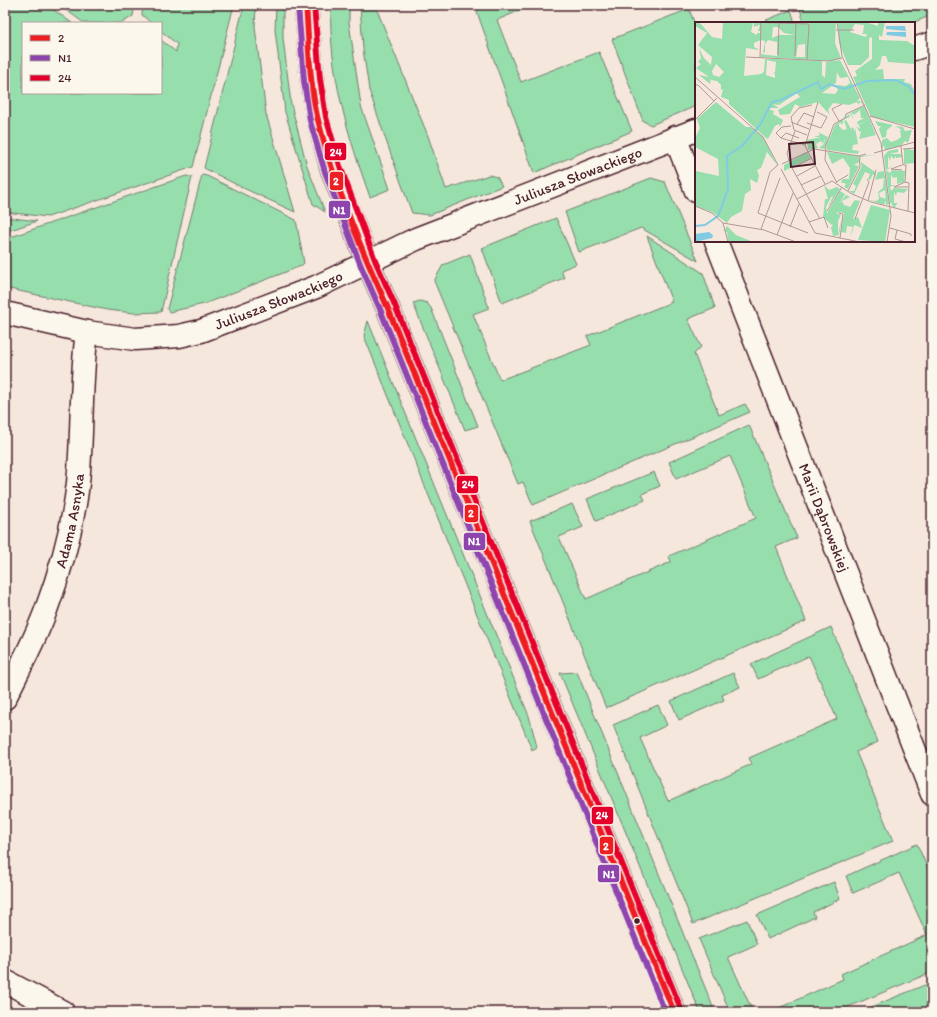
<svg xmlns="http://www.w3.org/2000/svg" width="937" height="1017" font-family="Itim,sans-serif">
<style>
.green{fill:#97dead;stroke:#707e6c}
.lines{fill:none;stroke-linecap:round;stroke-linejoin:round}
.street-casing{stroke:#4a1f2b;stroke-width:25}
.secondary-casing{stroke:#4a1f2b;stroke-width:25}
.street{stroke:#fbf7ec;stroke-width:22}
.secondary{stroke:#fbf7ec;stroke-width:22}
.bus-1-casing{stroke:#fbf7ec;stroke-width:9}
.bus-2-casing{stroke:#fbf7ec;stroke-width:9}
.bus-3-casing{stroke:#fbf7ec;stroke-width:9}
.bus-1{stroke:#ee1f23;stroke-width:6}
.bus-2{stroke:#8e44ad;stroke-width:6}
.bus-3{stroke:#e4002b;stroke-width:6}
.bus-dot{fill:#4a1f2b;stroke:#fbf7ec;stroke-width:1.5}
.labels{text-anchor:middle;stroke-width:4;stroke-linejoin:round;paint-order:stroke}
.street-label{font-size:15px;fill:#4a1f2b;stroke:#fbf7ec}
.inset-river{fill:none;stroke:#80cbe1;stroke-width:2}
.inset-road{fill:none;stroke:#b19796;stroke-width:1}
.view{fill:#4a1f2b;fill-opacity:0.15;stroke:#4a1f2b;stroke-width:2}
.inset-edge{fill:none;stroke:#4a1f2b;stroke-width:2}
.line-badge{stroke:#fbf7ec;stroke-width:1.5}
.badge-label{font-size:11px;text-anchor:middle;font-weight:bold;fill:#fff}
</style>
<rect width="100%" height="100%" fill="#f6e7dd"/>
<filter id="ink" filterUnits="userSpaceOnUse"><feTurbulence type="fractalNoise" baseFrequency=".025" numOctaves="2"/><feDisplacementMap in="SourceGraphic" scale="8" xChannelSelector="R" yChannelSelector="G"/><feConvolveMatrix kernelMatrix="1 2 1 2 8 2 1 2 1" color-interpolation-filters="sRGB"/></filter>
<g filter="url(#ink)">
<g class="green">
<path d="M5,5h42l25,18h-49v70h138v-53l15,12 1,-8 -16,-13v-8h-10l-9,-8 1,-10h91l-41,162 -145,50 -43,-5z"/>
<path d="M59,5h76l-2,11 -11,7h-38z"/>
<path d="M244,5h12l-1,22 11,87 29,98 -54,-25 -37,-19z"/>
<path d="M276,5h7v33l8,66 16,62 18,46 -12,-8 -28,-92 -10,-82z"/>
<path d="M331,5h18v17l12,84 29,83 -20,8c-22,-61 -42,-126 -39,-192z"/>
<path d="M360,5h15l53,131 18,53 43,-14 8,2 5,9 -72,29 -18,-2 -23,-64 -20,-59 -6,-41z"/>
<path d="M482,5h52l-37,15 24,62 78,-30 33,79 -98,42 -57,-161z"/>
<path d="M799,5h133v10l-20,8h-108z"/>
<path d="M689,9l7,18v79l-45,19 -8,-4 -31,-82z"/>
<path d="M791,10l4,13h-36z"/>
<path d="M202,175l5,1 89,44 8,43 -3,3 -97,38 -35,8 -2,-3z"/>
<path d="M186,176l6,1 -31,135 -27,1 -27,-3 -102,-22v-49z"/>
<path d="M651,178l14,4 33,79 -57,-33 -62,24 -14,-40z"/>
<path d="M5,217l32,4 -32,11z"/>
<path d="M556,218l20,46 -15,6 3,8 -62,25 -20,-55z"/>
<path d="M647,236l56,37 12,35 -27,11 13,28 -7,7 25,61 26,-11 5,8 -217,93 -10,-23 -5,2 -84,-203 9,-16 27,-11 19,54 -16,6 27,66 91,-35 -4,-9 85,-34z"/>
<path d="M420,301l7,2 4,5 47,118 -13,4 -52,-127z"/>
<path d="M368,321l161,395 8,31 -5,3 -168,-414z"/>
<path d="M749,425l48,113 -21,9 30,74 -200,87 -76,-187 42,-17 11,23 -24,10 27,62 85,-37 -2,-6 87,-38 -26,-62 -54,23 -7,-17z"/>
<path d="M654,472l6,14 -18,8 3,6 -49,21 -9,-22z"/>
<path d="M831,627l47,115 -22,10 37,89 -200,83 -80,-199 45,-20 9,20 -27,13 28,63 84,-37 -3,-6 88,-39 -28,-63 -51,23 -7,-15z"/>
<path d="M577,672l138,340h-15l-140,-339z"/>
<path d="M733,673l7,14 -18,8 2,5 -45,20 -8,-19z"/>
<path d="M917,844l15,34v94l-96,40h-66l73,-33 -2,-5 86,-39 -28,-62 -46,20 -7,-17z"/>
<path d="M834,882l6,17 -27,13 2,5 -47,22 -11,-24z"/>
<path d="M747,920l10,24 -29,13 25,55h-23l-31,-73z"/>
<path d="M932,982v30h-73z"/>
</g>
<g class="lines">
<defs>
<g id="street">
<path d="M914,49l18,-6"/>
<path d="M675,137l21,54"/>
<path id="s1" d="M716,241l216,553"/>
<path id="s2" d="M5,313l82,19 48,7 44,-3 22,-5 115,-44 100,-48 280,-109"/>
<path id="s3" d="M5,698c14,-29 30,-58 41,-88 15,-40 27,-84 32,-127 5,-50 2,-101 9,-151"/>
<path d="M5,981l58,31"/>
</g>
<path id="secondary" d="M306,5l6,75 6,39 14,50 36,94 19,43 287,706"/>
</defs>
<use href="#street" class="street-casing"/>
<use href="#secondary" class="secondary-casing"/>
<use href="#street" class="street"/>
<use href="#secondary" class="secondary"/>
<defs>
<path id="bus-1" d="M306,5c3,38 3,78 12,115 16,64 42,126 69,186l287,706"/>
<path id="bus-2" d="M298,6l6,75 6,40 15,51 36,94 19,43 285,703"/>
<path id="bus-3" d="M314,5l6,74 6,38 14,49 35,94 19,43 287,706"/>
</defs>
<use href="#bus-1" class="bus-1-casing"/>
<use href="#bus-2" class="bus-2-casing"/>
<use href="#bus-3" class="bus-3-casing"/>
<use href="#bus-1" class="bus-1"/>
<use href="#bus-2" class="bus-2"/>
<use href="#bus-3" class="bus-3"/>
</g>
</g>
<circle class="bus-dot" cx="637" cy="921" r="3.5"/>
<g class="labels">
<g class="street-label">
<text dy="5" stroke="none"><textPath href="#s2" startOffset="607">Juliusza Słowackiego</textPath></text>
<text dy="5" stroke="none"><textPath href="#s2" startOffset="283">Juliusza Słowackiego</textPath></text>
<text dy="5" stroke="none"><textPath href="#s1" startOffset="297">Marii Dąbrowskiej</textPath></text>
<text dy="5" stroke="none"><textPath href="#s3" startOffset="190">Adama Asnyka</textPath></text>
</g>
</g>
<g transform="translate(695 22)">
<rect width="220" height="220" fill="#f6e7dd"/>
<path d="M0,0l5,1 12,14 10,2 1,-17 30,1 -2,9 6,3v-2h3l1,-2h-3l2,-6 -6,2v-4l55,-1 1,4v-4h26l-1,21 6,15 -10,3 -70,-4v-3l16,2v-14l-9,-2 -3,4v8l-2,1 2,-12 -4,-1 -7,3v4l6,3 -14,-2 -2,28 17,-2 3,-2 1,-13h10l47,2v14l3,3 1,-16 14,-2 20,38 -3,3h5l1,4 -3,-4 -1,4 -2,-3 -8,3 -16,-2 -5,7 2,5 -12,-13 -18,5 -5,-3 -5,10 -10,1 -2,-5 22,-13 -3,-4 -18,12 -6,-1 6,4h-9v2l4,1 -1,3 10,6 -3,7 -1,-3 -4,2 -7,13 -2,-1 -37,-34v-4l-8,-3 2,-8 -2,1v-5l-4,-4 -6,-1v-3l-1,7 -11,-9 10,2 -13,-9 5,-4 -3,-2 3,-4 -2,-10 5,10 7,7 1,-8 -14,-12 9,-12 -12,-7zM78,5h5l6,6 11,2h-16l-7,3zM110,22v13h-9l2,-12zM72,38l9,2 -1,10 -3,3 3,-2v5l-9,-3zM21,42l8,8 -5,5 -6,-2 -1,-4zM142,50l3,6 8,-1 2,6 -4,3 -11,-1 3,5 -3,4 -13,-1 14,-10zM143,0h7v5v-5h20l13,4v-4h7l-3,15 -3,-2v5l28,1 8,5v18l-27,-2 -2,-6h-4l-2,9 -5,5 8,-1 1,10h21l-1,3 7,2 4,8v35l-44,-10 -18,-40 4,-1 -2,-5 17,-12v-22l-3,1v19l-8,8h-13l-9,-22zM160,2l9,1 -1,8 -2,1h6l-1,3 -16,-5zM21,80l30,25h5l12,10 14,28 -10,-13 -6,16 -4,2 2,6 -2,7 -7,-4 1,11 -6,4 -3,17 -11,6 -4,6 -15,-11 -17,-6 1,-35 23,5 -1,-17 -23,-12v-9l5,-10 -3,-9zM169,84l12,29 -17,4 2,-7 -2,-1 -3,-5 4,3 -1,-4 11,-6 -12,6 -1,-3 7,-4h-3l-1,-8 -6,5 -3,-3 3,9 -4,-8zM154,92l1,3 -7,3v4l-4,-1v3l4,4 4,-1 -3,-8 2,-1 5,9 2,-2 2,5v-5l3,17 -5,1 -1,5 7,1 -1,3 -31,-4v-6l8,-19zM180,99l18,4 -6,5 -1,7 -4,1 -3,-9 2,-3h-3zM200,104l8,1 2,4 7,-1 -4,13 -3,-2 -4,5 -16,4 -1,-5 -2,4v-9l5,-2 4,4 6,-2 3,4 -3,-4 4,-3 -1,-7h2zM123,110l10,5 -3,12 -6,-1 5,-4 1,-6 -2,6 -2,-3 -5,3 2,4 -10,2 -1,-10 14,-3h-7l6,-2zM203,127v3l-9,2h12l1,3 -6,1v-2l-2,3 -3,-3 -1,5 -2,-5v12l4,-1 -6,3 4,3 2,-3 13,1 -1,11 -7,2v-7l-4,1 -2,-4v11h4l-5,2 1,4 3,-3 14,1 -4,4 -7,-1 -1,4 -2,-4v11h4l-3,3 2,2 -4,-1 -2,-5 -1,2 -6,-48 4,-5zM209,127h11l-9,1h9v13l-11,1zM112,130l4,6 -27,13v-6zM132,130l31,4 1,6 -5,3 5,1 -11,23 -4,-2 2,-3 -2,-1h-2l-1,-1 2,-3h6l1,-11 -7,-10 -11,6zM180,133l-7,1 1,8 -1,-8 -7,1v5l14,10 1,5 -3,-3 -3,6 -2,-1 2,-5 -5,-2 -11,22 -5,-3h5l2,-5 -3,-2 9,-18 -1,-1v-1l-1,-8zM189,149l5,33 -3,1 -1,-15 -6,3 1,4 6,2 -2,6 -15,-5 7,1 3,-2 -1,-7 5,-4 1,-10 -9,2 3,-8zM129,163l5,5 8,-3 3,2 -12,18 5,-11 -2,1 -5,10 1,6 13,-22 5,3 -6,10 7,-9 4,2 -8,4 2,4 6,2 5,-7 5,1 -7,18 5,-2 4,11 -8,-3 -1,5 -3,6 3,-9 -6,-1 -1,7 -5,-1 3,-19 -7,-1v2l4,1 -3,6v13l4,-17 -3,18 -6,1 -2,-9 2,-1 -10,-9 2,-18h3zM176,183l19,5 -5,32 -27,-2zM32,204l9,9 17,7h-25l-1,-10 -3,-1z" fill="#97dead" fill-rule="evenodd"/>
<path d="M210,4l1,5 -20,-2v-3zM211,10v5l-20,-2 1,-3zM14,210l4,3 -1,3 -17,4v-8z" fill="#80cbe1"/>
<path class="inset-river" d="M0,204l10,-1 13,-9 10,-27 -1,-33 15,-10 18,-21 12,-23 9,-2 37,-18 3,7 8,-5 15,5 23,-8 29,-1 13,7 6,8"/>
<path class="inset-road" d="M51,0l63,2 -2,36M142,0l5,34 39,87 10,73 -4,26M141,8h18M83,33l1,-32M100,34l1,-34M51,35l83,4 13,-3M65,36l1,-35M0,55l68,60 15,28M0,63h3l16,16M123,80l-13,44 20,38M175,94l45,13M0,98l22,-22M144,99l-7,-12 10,-5M96,100l18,7M112,101l14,5 6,-11 -10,-5M102,102l7,-11 10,4M96,104l-9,1 -6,6 5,5 24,7M112,113l-13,-5 -3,-13 8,-9 13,-3M86,116l5,-5 13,5M206,124l2,19h3l-1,17 4,1 -1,28M208,127l12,-1M179,131l41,-11M117,136l-20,10 28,51M94,139l-2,-8 8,-22M87,142l32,-15 45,7 7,-2M83,143l-8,7 -12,41 50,20M86,147l34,64 45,9M207,148l-11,-1 11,-4M102,154l18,-10M137,159l20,13 19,8 44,11M141,160l12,-7M210,160l-11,5h14M142,161l-12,-23 1,-15 8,-21 11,-6 1,-4 19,-9M106,163l20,-9M153,169l12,-24 -1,-11M102,177l35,-18M173,179l8,-31M0,184l17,7 11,10M132,189l15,-24M143,191l5,1 -3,24M160,197l14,-37 -2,-3M114,200l15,-5 4,11M28,201l41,7 32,12M28,201l5,19M95,205l9,-23M195,206l21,6v2M66,207l19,-51M202,208l-2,9 11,3M82,213l16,-42"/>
<path class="view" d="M118,120l2,22 -24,3 -2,-23z"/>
<rect width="220" height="220" class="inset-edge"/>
</g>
<g class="line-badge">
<rect x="324" y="142" width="23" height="19" rx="4" fill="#e4002b"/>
<rect x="329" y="171" width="15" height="20" rx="4" fill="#ee1f23"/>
<rect x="328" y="200" width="23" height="19" rx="4" fill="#8e44ad"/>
<rect x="456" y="475" width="23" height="19" rx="4" fill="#e4002b"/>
<rect x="464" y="504" width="15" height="19" rx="4" fill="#ee1f23"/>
<rect x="463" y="532" width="23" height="19" rx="4" fill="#8e44ad"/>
<rect x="591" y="806" width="23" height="19" rx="4" fill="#e4002b"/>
<rect x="599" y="836" width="15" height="19" rx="4" fill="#ee1f23"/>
<rect x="597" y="864" width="23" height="19" rx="4" fill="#8e44ad"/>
</g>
<g class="badge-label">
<text x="336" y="156">24</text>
<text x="336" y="185">2</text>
<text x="339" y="214">N1</text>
<text x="468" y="488">24</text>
<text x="471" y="517">2</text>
<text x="474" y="545">N1</text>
<text x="602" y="819">24</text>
<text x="606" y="850">2</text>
<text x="609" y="878">N1</text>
</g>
<rect width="937" height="1017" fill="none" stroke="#fbf7ec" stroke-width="20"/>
<rect x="10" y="10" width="917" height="997" fill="none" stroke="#4a1f2b" stroke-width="1.5" filter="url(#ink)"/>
<rect x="22" y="22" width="140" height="72" fill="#fbf7ec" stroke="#b4a19f"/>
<rect x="30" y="35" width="20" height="6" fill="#ee1f23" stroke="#b4a19f"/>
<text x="58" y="42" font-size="12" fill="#4a1f2b">2</text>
<rect x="30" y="55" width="20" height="6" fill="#8e44ad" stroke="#b4a19f"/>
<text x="58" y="62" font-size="12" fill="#4a1f2b">N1</text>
<rect x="30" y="75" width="20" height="6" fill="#e4002b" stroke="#b4a19f"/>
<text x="58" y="82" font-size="12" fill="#4a1f2b">24</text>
</svg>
